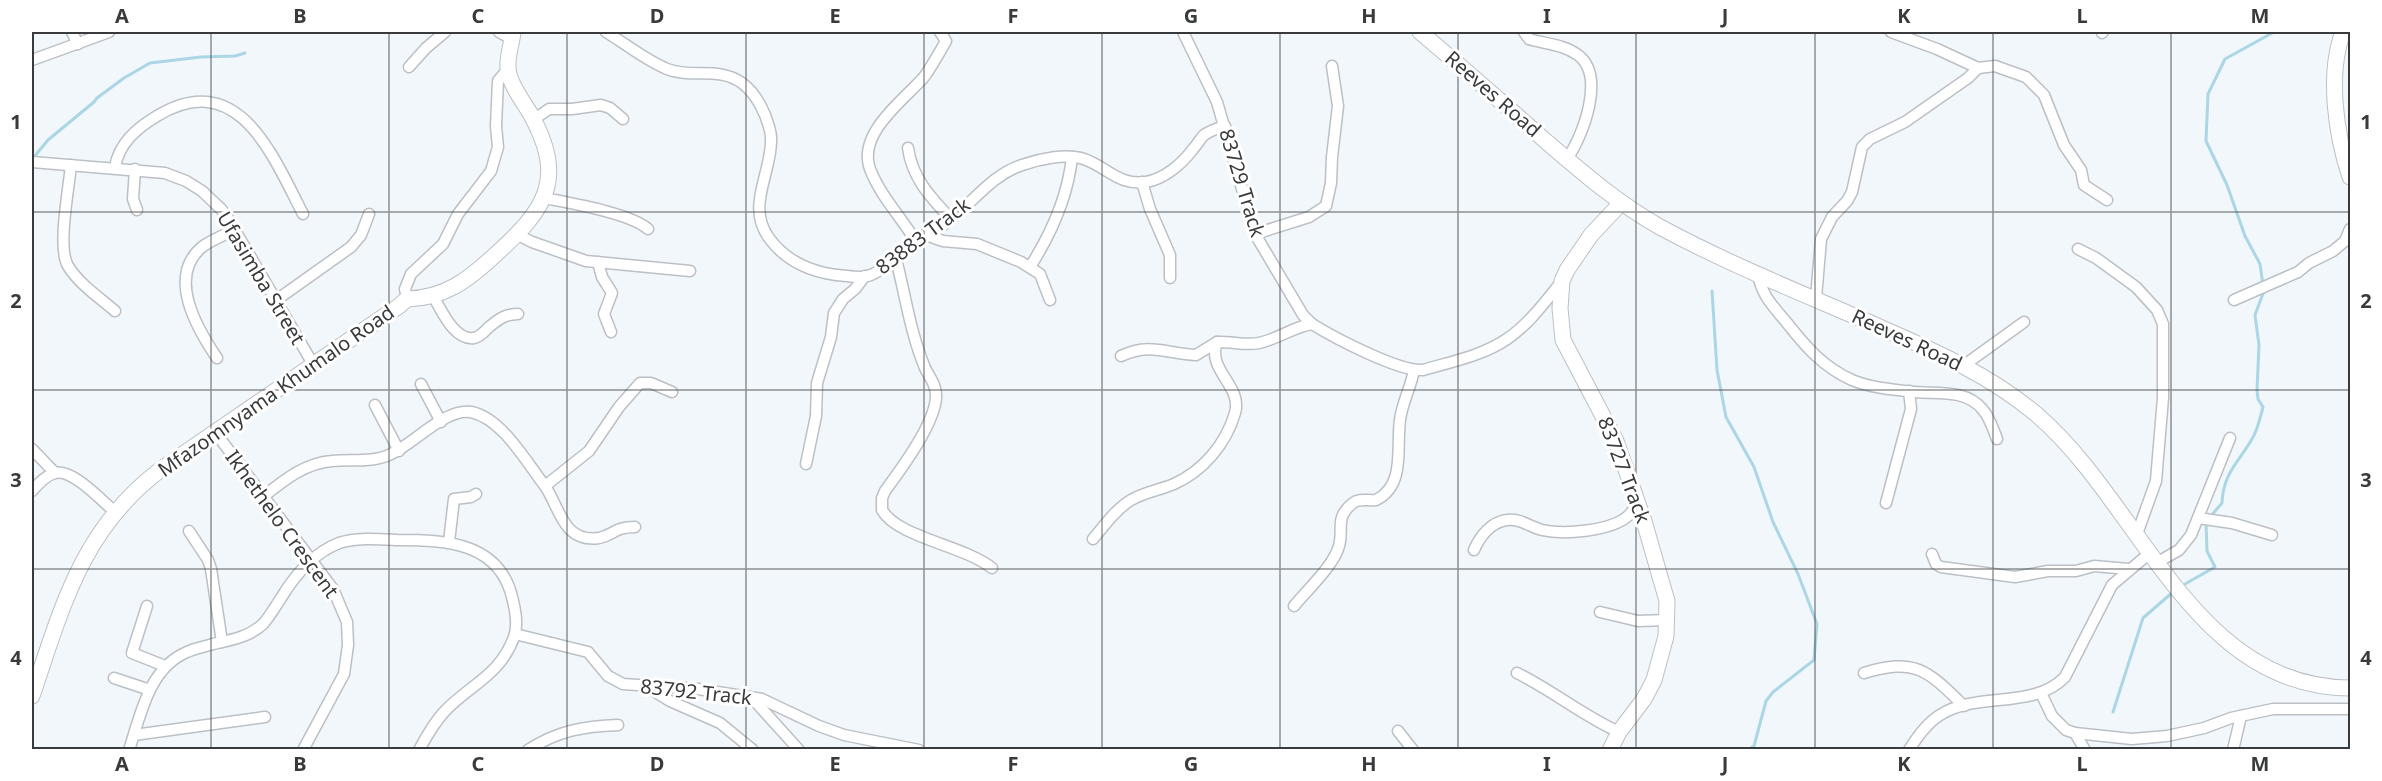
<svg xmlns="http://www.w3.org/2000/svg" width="2382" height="781" font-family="'Noto Sans',sans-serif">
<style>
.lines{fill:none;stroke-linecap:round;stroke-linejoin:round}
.stream{stroke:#abd6e6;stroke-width:3}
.street-casing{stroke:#bcc0c6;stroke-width:13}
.secondary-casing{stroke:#bcc0c6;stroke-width:17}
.street{stroke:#fff;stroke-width:10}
.secondary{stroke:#fff;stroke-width:15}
.grid{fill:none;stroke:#383a3c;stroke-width:1.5;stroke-opacity:0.55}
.labels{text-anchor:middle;stroke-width:6;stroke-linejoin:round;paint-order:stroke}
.street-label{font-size:20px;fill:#383a3c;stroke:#fff}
.neatline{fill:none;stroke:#383a3c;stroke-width:2}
.grid-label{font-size:20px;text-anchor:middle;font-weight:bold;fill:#383a3c}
</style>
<rect width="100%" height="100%" fill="#f2f7fc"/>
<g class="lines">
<g class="stream">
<path d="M34,157l14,-17 46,-38 3,-4 27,-20 26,-15 51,-6 34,-1 10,-3"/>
<path d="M2263,285l-3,-21 -15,-28 -18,-51 -21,-44 2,-47 17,-35 49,-27"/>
<path d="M1712,291l5,79 9,47 28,50 19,55 25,52 19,50 -3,36 -41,32 -7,9 -12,45 -6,4"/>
<path d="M2210,517l12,-14c1,-30 17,-41 30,-64 6,-10 8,-21 11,-32l-5,-8 -1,-9 2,-45 -4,-30 9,-24"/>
<path d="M2185,584l30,-17 -8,-16 -1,-28"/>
<path d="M2113,712l30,-94 30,-26"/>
</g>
<defs>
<g id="street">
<path d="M72,32l6,12"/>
<path d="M499,32l13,7"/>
<path d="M606,32c20,12 39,28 61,37 25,10 52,-3 75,14 11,8 18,20 23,32 3,9 7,17 6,26 0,33 -25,66 -2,97 19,26 46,36 78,38 9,1 18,2 26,-2 14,-6 23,-21 35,-29 10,-9 24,-12 35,-20 28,-19 46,-49 79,-60 17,-6 44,-12 62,-6 23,8 35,27 62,23 18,-3 36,-18 47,-33 4,-4 7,-10 11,-14 6,-4 14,-7 21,-9"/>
<path d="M1183,32l34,70 38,132 48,81 9,9c21,13 87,48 111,46 27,-8 59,-14 84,-31 22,-15 38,-37 55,-58"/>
<path d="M1524,32l5,7c16,5 34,5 49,16 28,21 5,81 -11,104"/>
<path d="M1891,32l46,17 41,19 17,-2 31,11 18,18 20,50 17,25 3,15 23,15"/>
<path d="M2102,33l1,-1"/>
<path d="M32,60l77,-28"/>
<path d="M409,67l17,-19 19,-16"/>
<path d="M533,120l16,-11h23l29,-4 9,3 13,11"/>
<path d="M908,148c4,30 23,50 43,71"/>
<path d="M32,162l133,11 21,8 16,10 19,18 8,11 84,144"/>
<path d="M71,165c-2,23 -14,83 -3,101 11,18 32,32 47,45"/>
<path d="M115,167c4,-24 22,-39 42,-51 81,-49 115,38 146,98"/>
<path d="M135,169l-2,30 4,11"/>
<path d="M1142,182l8,27 20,46v23"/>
<path d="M544,198c25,5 86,15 104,31"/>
<path d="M1255,234l54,-17 17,-11 5,-23 1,-26 6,-51 -6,-40"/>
<path d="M518,235l14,7 54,19 104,10"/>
<path d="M926,235l17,6 34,3 44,18 19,12 10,26"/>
<path d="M915,240c-15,-24 -35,-45 -45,-71 -13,-36 34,-69 54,-92 8,-11 15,-24 22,-36l-6,-9"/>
<path d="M2078,249l18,9 40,29 21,23 6,14v74l-7,83 -19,53"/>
<path d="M895,255c10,38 15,77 30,113 5,10 12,18 11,30 -2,27 -35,71 -51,93l-3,7v12c15,27 83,36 110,58"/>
<path d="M598,262l4,15 10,16 -8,21 7,18"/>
<path d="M1030,267c21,-33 38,-71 42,-110"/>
<path d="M1758,273c3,22 15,33 29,50 19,24 36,44 65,57 19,8 43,10 63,12 23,2 52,-3 68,18 7,8 10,19 14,29"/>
<path d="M433,296c8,13 21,45 41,42 6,-1 11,-7 15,-11 10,-8 16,-13 29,-13"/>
<path d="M1816,298l5,-59 11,-22 15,-16 5,-9 10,-45 8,-8 35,-17 63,-44 10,-10"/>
<path d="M407,299l-2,-10 6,-15 32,-30 15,-30 33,-43 7,-24 -2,-21 2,-45 10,-12"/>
<path d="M2234,300l64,-28 11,-9 24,-12 12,-10 5,-12"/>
<path d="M275,301l76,-54 10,-12 8,-21"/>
<path d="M1121,356c30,-14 46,-2 75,-1l21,-13"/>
<path d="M217,358c-19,-28 -51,-81 -15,-111 9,-7 22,-12 33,-17"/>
<path d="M1963,366l61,-44"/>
<path d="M421,384l20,38"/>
<path d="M375,405l24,46"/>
<path d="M215,432l118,157 14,33 1,23 -4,29 -41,76"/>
<path d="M32,449l23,24"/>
<path d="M806,464l10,-48 1,-33 14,-46 3,-24 9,-14 12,-10 10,-13"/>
<path d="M545,486c15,22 18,57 54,52 15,-3 15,-11 36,-11"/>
<path d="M32,491c6,-7 14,-16 23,-18 17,-5 47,28 60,39"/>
<path d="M264,496c20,-16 41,-33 68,-35 20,-2 41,2 59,-7 24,-11 54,-46 80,-42 31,6 56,51 74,74l44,-35 30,-44 21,-24h11l21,9"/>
<path d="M1886,503l25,-94 -2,-18"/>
<path d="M2198,518l34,5 40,12"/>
<path d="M189,531l19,29 3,9 11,73"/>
<path d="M1093,539c11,-13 23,-30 38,-39 13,-8 29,-10 43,-16 29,-13 52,-40 61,-71 8,-27 -29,-43 -18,-71 14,-1 28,4 42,1 19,-4 34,-16 53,-19"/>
<path d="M449,542l5,-43 17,-2 5,-3"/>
<path d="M1474,550c6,-14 17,-28 33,-30 13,-2 23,7 35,10 22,5 69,1 86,-14 5,-4 7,-10 9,-16"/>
<path d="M1932,554l4,10 5,3 74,10 33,-6h28l18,-5 35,3"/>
<path d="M2158,562l21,-12 12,-15 39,-97"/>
<path d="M147,606l-15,47 33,13"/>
<path d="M1294,606c14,-17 40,-41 45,-60 5,-17 -5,-28 14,-43 6,-5 15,-2 23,-3 30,-15 20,-52 24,-80 2,-17 11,-33 14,-50"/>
<path d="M1600,612l38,9 30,-1"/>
<path d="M515,634l73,18 20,24 15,8 75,5 64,10 57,27 25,9 75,15"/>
<path d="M1517,673c35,17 66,43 102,59"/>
<path d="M1864,673c52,-16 64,-2 100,33"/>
<path d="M114,678l36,12"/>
<path d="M647,687l23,14 50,22 33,27"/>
<path d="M2041,693l11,23 14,14 9,3 57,6 35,-3 37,-8 27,-10 42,-9h77"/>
<path d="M752,698l47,52"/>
<path d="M1398,731l15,19"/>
<path d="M2075,733l10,17"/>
<path d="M134,735l131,-18"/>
<path d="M129,750c12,-36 20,-82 58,-98 8,-4 17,-5 26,-8 18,-4 36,-7 50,-20 7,-8 12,-17 18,-26 14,-23 32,-45 58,-55 18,-6 40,-4 59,-3 48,0 103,2 115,61 3,12 5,25 1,36 -14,39 -45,48 -70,75 -10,11 -18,25 -25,38"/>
<path d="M528,750c29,-19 56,-24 90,-25"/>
<path d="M1909,750c8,-13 18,-27 31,-35 38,-24 93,-5 125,-38l47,-92 39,-33"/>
<path d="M2233,750l8,-34"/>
</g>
<g id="secondary">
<path d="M1420,32c43,36 86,74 128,111 36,31 71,61 112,84 72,39 149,69 224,102 53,23 107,47 152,85 104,88 157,274 314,274"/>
<path d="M2343,32c-16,42 -7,103 7,145"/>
<path d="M32,696c30,-88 49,-166 128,-226l239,-164 8,-7c38,-1 61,-19 88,-44 51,-46 72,-76 35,-142 -8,-13 -21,-30 -22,-45 -1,-12 4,-25 5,-36"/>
<path d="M1610,750l9,-18 25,-33 10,-19 12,-44 1,-35 -23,-80 -28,-80 -53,-101 -3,-32 2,-27 5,-11 24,-35 30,-32"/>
</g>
</defs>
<use href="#street" class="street-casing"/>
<use href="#secondary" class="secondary-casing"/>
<use href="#street" class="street"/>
<use href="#secondary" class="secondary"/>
</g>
<path class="grid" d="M211,32v718M389,32v718M567,32v718M746,32v718M924,32v718M1102,32v718M1280,32v718M1458,32v718M1636,32v718M1815,32v718M1993,32v718M2171,32v718M32,212h2318M32,390h2318M32,569h2318"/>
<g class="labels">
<g class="street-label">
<text transform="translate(1493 94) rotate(41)" y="7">Reeves Road</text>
<text transform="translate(1242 183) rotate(73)" y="7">83729 Track</text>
<text transform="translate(923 236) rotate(-37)" y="7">83883 Track</text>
<text transform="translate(261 278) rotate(59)" y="7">Ufasimba Street</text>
<text transform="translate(1907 340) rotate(25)" y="7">Reeves Road</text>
<text transform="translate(276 391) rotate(-35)" y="7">Mfazomnyama Khumalo Road</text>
<text transform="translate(1624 470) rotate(69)" y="7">83727 Track</text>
<text transform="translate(282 524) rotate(54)" y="7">Ikhethelo Crescent</text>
<text transform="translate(696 692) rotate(6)" y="7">83792 Track</text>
</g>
</g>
<rect width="2382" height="781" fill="none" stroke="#ffffff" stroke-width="66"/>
<rect x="33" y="33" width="2316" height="715" class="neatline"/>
<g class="grid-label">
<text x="122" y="23">A</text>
<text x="300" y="23">B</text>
<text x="478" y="23">C</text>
<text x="657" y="23">D</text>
<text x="835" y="23">E</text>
<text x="1013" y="23">F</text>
<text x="1191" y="23">G</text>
<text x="1369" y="23">H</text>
<text x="1547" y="23">I</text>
<text x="1725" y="23">J</text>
<text x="1904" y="23">K</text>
<text x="2082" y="23">L</text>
<text x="2260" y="23">M</text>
<text x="16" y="129">1</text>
<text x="2366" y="129">1</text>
<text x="16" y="308">2</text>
<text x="2366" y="308">2</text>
<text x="16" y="487">3</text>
<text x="2366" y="487">3</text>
<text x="16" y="665">4</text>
<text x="2366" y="665">4</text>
<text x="122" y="771">A</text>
<text x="300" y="771">B</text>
<text x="478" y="771">C</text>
<text x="657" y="771">D</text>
<text x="835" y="771">E</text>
<text x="1013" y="771">F</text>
<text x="1191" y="771">G</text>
<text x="1369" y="771">H</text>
<text x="1547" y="771">I</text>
<text x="1725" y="771">J</text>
<text x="1904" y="771">K</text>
<text x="2082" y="771">L</text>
<text x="2260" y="771">M</text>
</g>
</svg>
